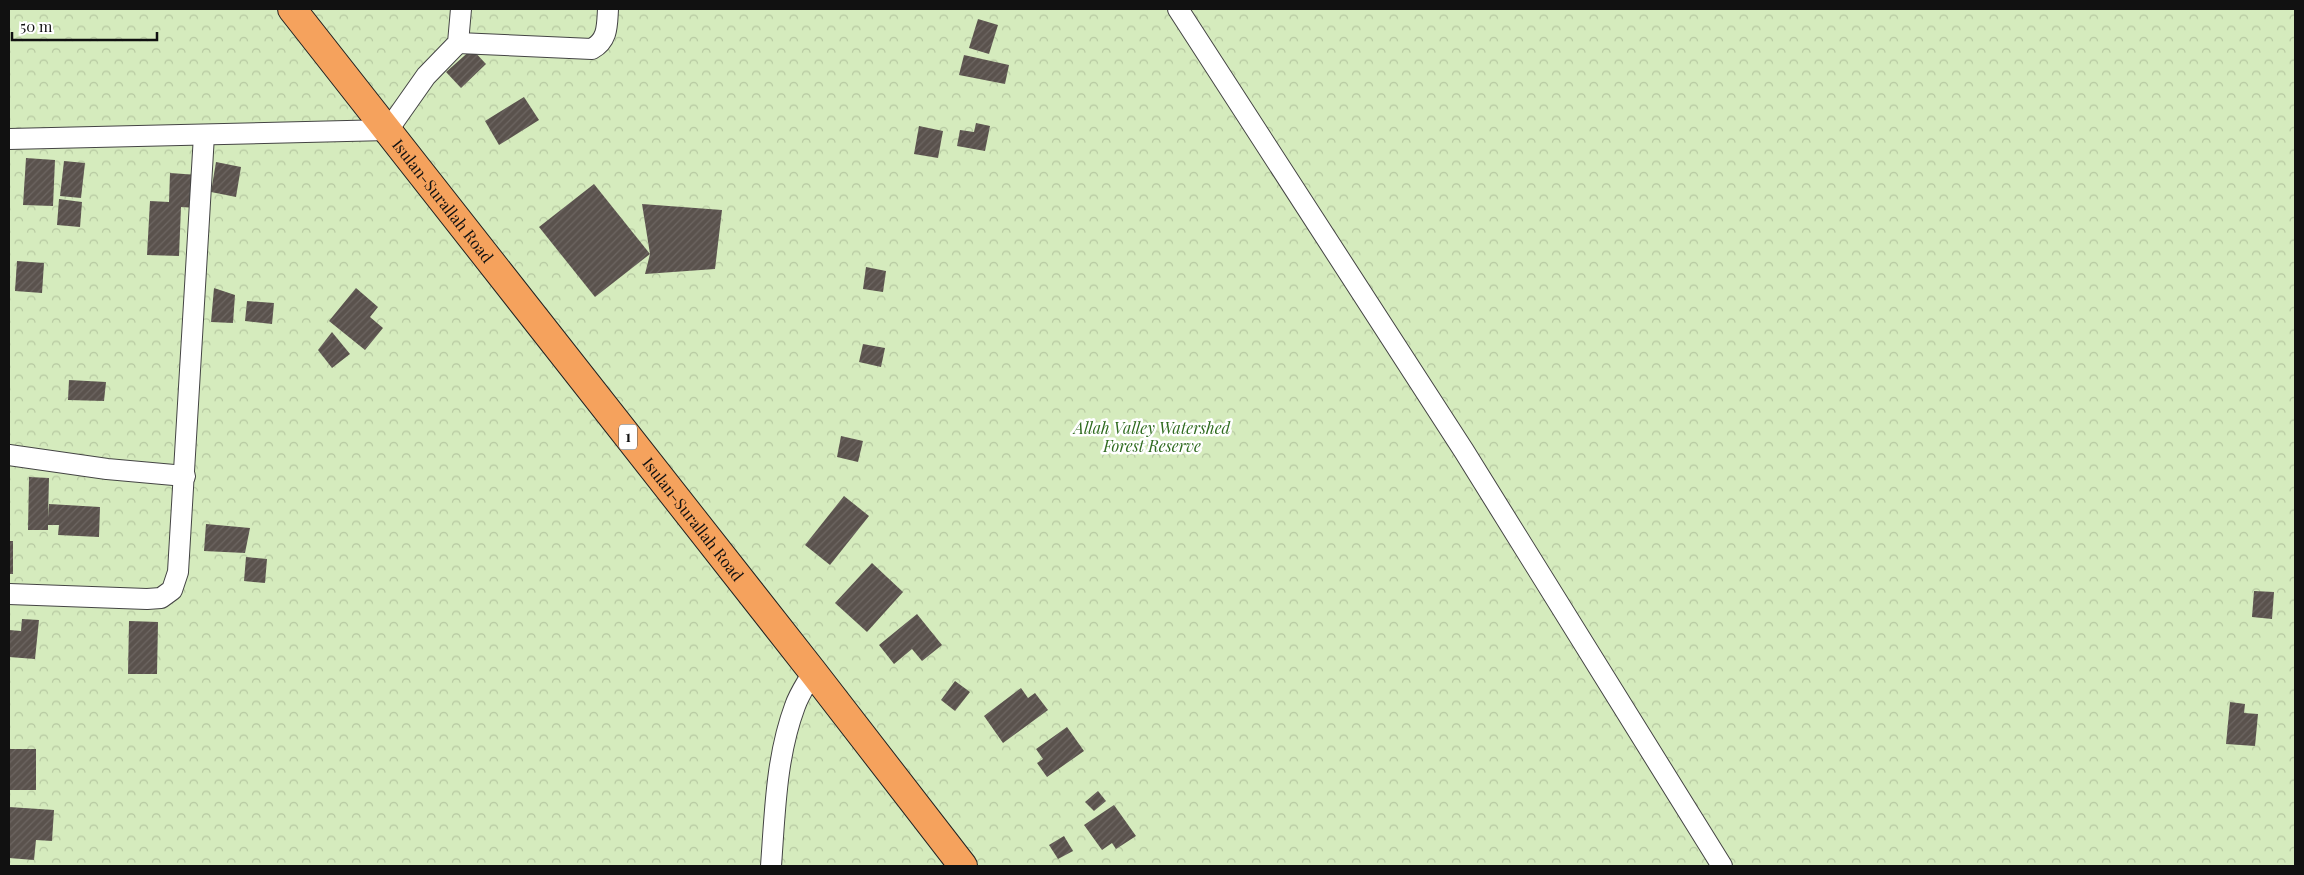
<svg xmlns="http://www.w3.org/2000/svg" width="2304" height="875" font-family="'Playfair Display',serif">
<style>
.park{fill:url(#park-crowns)}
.building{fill:url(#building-hatch)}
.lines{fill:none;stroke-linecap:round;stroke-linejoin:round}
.street-casing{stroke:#444;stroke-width:22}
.highway-casing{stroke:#222;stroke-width:30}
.street{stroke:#fff;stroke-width:20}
.highway{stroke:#f5a25d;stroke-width:28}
.labels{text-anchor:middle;stroke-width:5;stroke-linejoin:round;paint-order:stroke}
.shield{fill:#fff;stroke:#585858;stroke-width:1}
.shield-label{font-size:15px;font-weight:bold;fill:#111}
.street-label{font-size:16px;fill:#111;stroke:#fff}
.park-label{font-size:16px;font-style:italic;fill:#2f6b1f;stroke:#fff}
</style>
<defs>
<pattern id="park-crowns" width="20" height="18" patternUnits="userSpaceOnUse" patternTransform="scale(1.25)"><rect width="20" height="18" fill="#d5ebbd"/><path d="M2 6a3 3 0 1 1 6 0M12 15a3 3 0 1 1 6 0" fill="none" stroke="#b6c8a1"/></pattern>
<pattern id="building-hatch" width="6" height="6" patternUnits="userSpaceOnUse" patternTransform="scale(1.25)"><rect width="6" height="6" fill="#5a524d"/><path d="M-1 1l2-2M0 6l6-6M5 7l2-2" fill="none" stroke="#6d6662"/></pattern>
</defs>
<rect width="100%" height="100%" fill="#fffdf5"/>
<rect class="park" x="9" y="9" width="2286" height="857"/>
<g class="building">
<path d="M978,19l20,6 -9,29 -20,-6z"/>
<path d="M472,49l14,15 -25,24 -15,-16z"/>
<path d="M964,55l45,10 -4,19 -46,-9z"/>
<path d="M524,97l15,23 -40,25 -14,-24z"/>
<path d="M976,123l14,3 -5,25 -28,-5 3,-16 14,2z"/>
<path d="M919,126l24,5 -5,27 -24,-4z"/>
<path d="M26,158l29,2 -2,46 -30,-1z"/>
<path d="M64,161l21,2 -4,35 -21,-2z"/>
<path d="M216,162l25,5 -5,30 -25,-5z"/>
<path d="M170,173l28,2 -1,33 -16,-1 -2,49 -32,-1 3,-54 19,1z"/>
<path d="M594,184l56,70 -55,43 -56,-70z"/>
<path d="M59,199l23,3 -2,25 -23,-2z"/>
<path d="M642,204l80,6 -7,59 -70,5 5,-20z"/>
<path d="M17,261l27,2 -2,30 -27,-2z"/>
<path d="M866,267l20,4 -3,21 -20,-3z"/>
<path d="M214,288l21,7 -2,28 -22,-1z"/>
<path d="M356,288l22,19 -8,10 13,11 -18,22 -36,-29z"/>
<path d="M247,301l27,2 -2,21 -27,-3z"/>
<path d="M332,332l18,22 -18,14 -14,-18z"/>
<path d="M863,344l22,4 -4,19 -22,-5z"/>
<path d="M69,380l37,2 -2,19 -36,-1z"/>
<path d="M841,436l22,5 -5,21 -21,-5z"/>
<path d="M29,477l20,1 -1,40 1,-14 51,3 -1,30 -41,-2 1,-10h-11v5h-20z"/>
<path d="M844,496l25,20 -39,49 -25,-20z"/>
<path d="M206,524l44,4 -5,25 -41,-2z"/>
<rect x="9" y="541" width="4" height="33"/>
<path d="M246,557l21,2 -2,24 -21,-2z"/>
<path d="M872,563l31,29 -36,40 -32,-29z"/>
<path d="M2254,591l20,1 -2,27 -20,-2z"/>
<path d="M917,614l25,31 -20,16 -10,-12 -18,15 -15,-19z"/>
<path d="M22,619l17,1 -4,39 -26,-2v-27l12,1z"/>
<path d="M129,621l29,1 -1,52h-29z"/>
<path d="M955,681l15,11 -15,19 -14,-11z"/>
<path d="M1021,688l7,10 7,-5 13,17 -45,33 -19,-27z"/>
<path d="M2230,702l15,2 -1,9 14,1 -3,32 -29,-2z"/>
<path d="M1067,727l17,24 -37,26 -10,-14 6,-4 -7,-10z"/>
<rect x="9" y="749" width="27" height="41"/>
<path d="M1098,791l8,10 -12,10 -9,-9z"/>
<path d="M1114,805l22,31 -20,13 -4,-6 -10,7 -18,-25z"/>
<path d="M9,807l45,3 -2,31 -16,-1 -2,20 -25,-2z"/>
<path d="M1064,836l9,15 -15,8 -9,-14z"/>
</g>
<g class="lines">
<defs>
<g id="street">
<path d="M1178,9l286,442 258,415"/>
<path d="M458,43l134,6c16,-9 15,-23 16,-40"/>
<path d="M9,139l379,-9 38,-54 32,-33 3,-34"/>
<path d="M9,455l98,14 78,7"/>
<path d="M9,594l138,5 14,-1 11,-8 6,-18 26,-437"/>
<path d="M771,866c4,-54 5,-109 24,-160 4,-12 12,-23 18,-34"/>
</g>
<g id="highway">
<path id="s1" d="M292,9l521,663 150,194"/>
</g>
</defs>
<use href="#street" class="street-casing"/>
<use href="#highway" class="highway-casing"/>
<use href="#street" class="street"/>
<use href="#highway" class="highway"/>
</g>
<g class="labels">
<rect class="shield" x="619" y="424.5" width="18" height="25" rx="4"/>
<g class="shield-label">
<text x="628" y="442">1</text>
</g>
<g class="street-label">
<text dy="6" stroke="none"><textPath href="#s1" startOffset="244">Isulan-Surallah Road</textPath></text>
<text dy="6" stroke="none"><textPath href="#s1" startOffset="649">Isulan-Surallah Road</textPath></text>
</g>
<g class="park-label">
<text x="1152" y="434">Allah Valley Watershed<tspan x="1152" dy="18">Forest Reserve</tspan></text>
</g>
</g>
<rect width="2304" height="875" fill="none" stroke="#111111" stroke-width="20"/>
<path d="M12 32v8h145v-8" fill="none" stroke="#111111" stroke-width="2.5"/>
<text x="20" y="32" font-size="15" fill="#111111" stroke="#ffffff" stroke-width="4" paint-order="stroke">50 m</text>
</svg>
